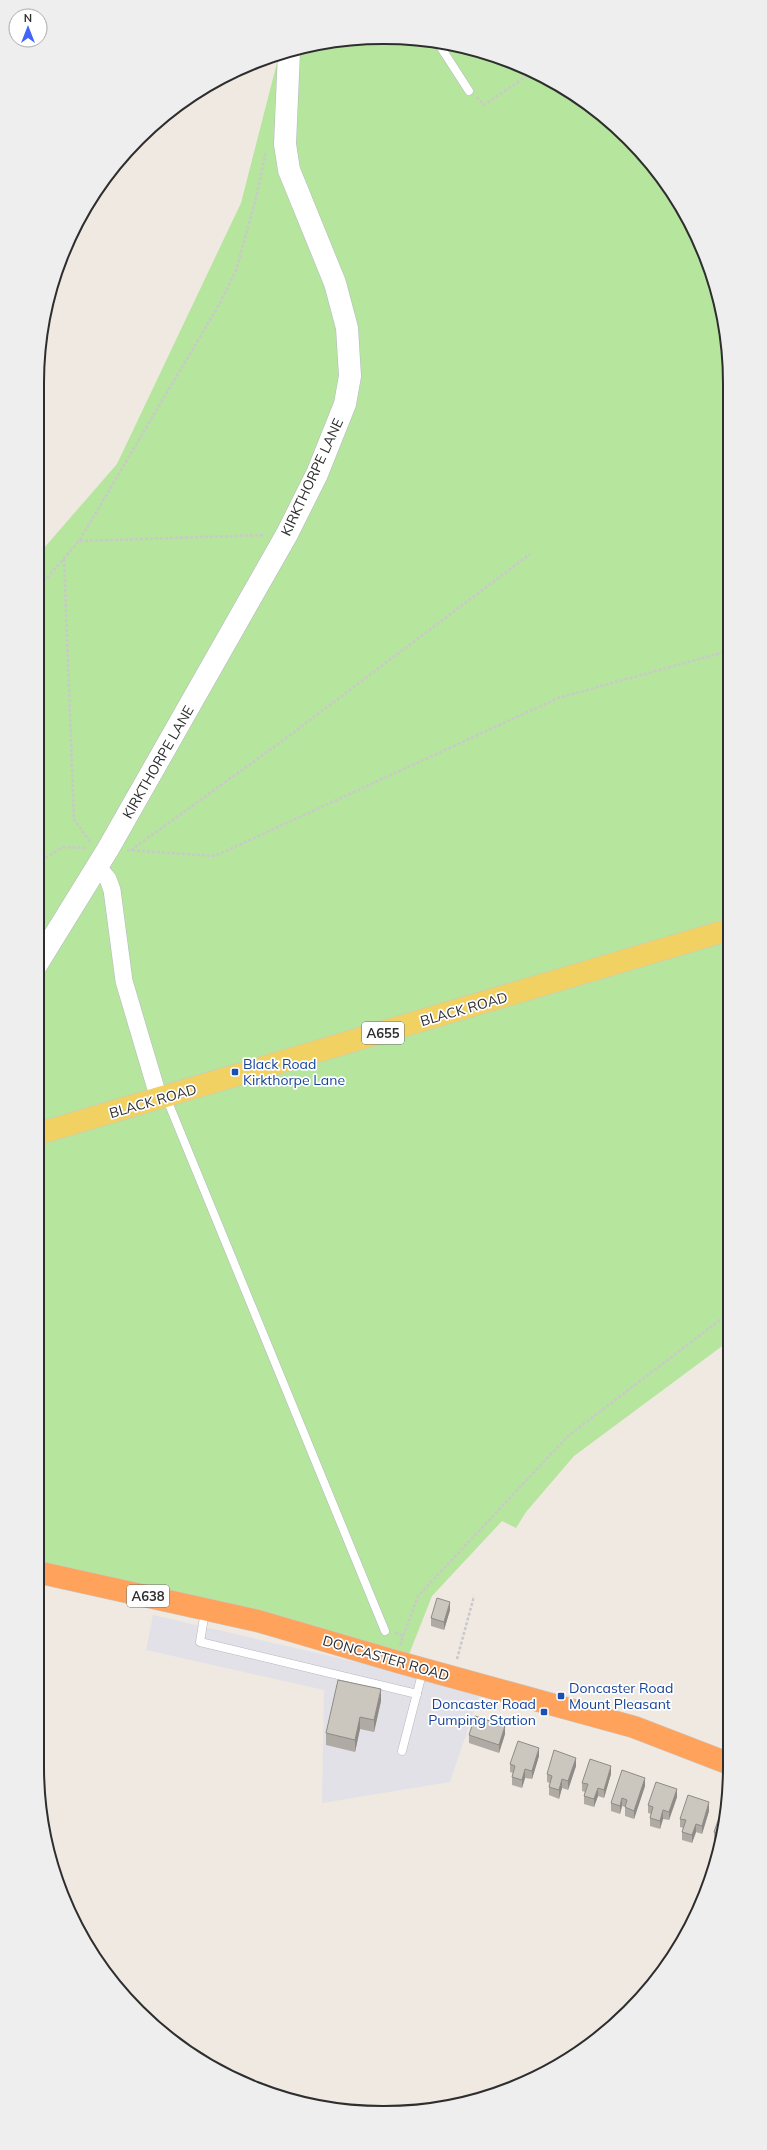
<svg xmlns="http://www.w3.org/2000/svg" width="767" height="2150" font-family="Mulish,sans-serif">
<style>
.industrial{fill:#e3e1e8}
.green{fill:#b6e59e}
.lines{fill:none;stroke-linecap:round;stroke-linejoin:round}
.lane-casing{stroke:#b4b7c1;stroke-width:9}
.street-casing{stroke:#b4b7c1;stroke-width:18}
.secondary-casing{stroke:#b4b7c1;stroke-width:23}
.primary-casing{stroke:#c9c9c9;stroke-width:23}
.highway-casing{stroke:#c9c9c9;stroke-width:23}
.path{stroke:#c9c9c9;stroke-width:2.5;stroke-dasharray:3 2;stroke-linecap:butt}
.lane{stroke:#fff;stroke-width:8}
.street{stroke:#fff;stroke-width:17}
.secondary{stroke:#fff;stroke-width:22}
.primary{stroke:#f2d163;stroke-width:22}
.highway{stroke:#ffa35c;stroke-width:22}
.wall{fill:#afaba4}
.shaded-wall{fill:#8e8b86}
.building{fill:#cbc7bf;stroke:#8e8b86}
.transit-dot{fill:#1a4fb4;stroke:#fff;stroke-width:1.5}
.labels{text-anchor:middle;stroke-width:3.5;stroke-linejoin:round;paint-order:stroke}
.shield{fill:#fff;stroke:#6d6d6d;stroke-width:1}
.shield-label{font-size:13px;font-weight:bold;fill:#2e2e2e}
.street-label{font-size:14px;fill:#2e2e2e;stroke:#fff}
.transit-label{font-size:14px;fill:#164399;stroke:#fff;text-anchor:start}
.rim{fill:none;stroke:#2e2e2e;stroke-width:2}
</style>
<rect width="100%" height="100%" fill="#efe9e1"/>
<path class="industrial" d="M153,1615l229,53 101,17 -33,97 -128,21 2,-113 -178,-40z"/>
<path class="green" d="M406,38l67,11 84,35 87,71 50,75 33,108 2,1003 -155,115 -48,56 -10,16 -14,-7 -70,75 -26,66 -369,-90v-1016l80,-92 124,-261 38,-148 59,-15z"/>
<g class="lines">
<defs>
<g id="lane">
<path d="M438,43l31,48"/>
<path d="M166,1097l219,534"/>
<path d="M205,1611l-5,31 217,52"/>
<path d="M402,1751l21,-81"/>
</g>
<path id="street" d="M97,866l11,13 4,11 12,91 35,118"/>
<path id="secondary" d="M37,964l71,-115 179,-315 30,-60 28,-70 5,-28 -3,-48 -12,-45 -46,-113 -4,-26 4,-92"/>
<path id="primary" d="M37,1134l691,-204"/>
<path id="highway" d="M37,1572l221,49 140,41 236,65 96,37"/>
</defs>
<use href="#lane" class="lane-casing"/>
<use href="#street" class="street-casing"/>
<use href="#secondary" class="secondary-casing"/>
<use href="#primary" class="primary-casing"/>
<use href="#highway" class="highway-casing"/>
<g class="path">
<path d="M477,97l7,8 47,-32"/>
<path d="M80,541l185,-6"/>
<path d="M64,559l10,260 17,24"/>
<path d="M37,589l42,-48 141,-238 16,-33 19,-68 11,-50"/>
<path d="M127,850l88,6 343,-158 170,-47"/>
<path d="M131,850l154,-111 245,-185"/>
<path d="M37,863l26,-16 25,1"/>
<path d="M395,1633l9,3"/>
<path d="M400,1645l18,-49 150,-160 161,-123"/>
<path d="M457,1659l17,-63"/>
</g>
<use href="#lane" class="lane"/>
<use href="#street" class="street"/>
<use href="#secondary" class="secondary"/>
<use href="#primary" class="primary"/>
<use href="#highway" class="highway"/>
</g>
<g class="wall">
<path d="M450,1610l-6,20 -13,-4v-8z"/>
<path d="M381,1701l-7,31 -14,-3 -5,23 -29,-7v-12z"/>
<path d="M505,1734l-6,19 -30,-10v-8z"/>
<path d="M539,1756l-7,23 -7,-1 -3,10 -10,-3v-8l1,-4 -3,-1v-8z"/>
<path d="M576,1766l-8,24 -6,-2 -3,11 -10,-4v-8l1,-4 -3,-1v-8z"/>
<path d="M611,1774l-7,24 -6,-2 -4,11 -10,-3v-8l1,-4 -3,-1v-8z"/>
<path d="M645,1786l-11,33 -9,-3v-9l-3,-1 -2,8 -9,-3v-8z"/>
<path d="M677,1797l-8,23 -6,-1 -3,10 -10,-3v-8l1,-4 -3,-1v-8z"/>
<path d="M724,1809l-6,45 -2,-1v-8l1,-4 -3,-1v-8z"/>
<path d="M709,1811l-7,23 -6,-2 -4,11 -10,-3v-8l1,-4 -3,-1v-8z"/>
</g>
<g class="shaded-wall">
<path d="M450,1602v8l-6,20v-8z"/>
<path d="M381,1689v12l-7,31v-12z"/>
<path d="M360,1717v12l-5,23v-12z"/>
<path d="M505,1726v8l-6,19v-8z"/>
<path d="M539,1748v8l-7,23v-8z"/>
<path d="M576,1758v8l-8,24v-9z"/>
<path d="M611,1766v8l-7,24v-8z"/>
<path d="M525,1769v9l-3,10v-8z"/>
<path d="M645,1778v8l-11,33v-8z"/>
<path d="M562,1779v9l-3,11v-9z"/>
<path d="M598,1788v8l-4,11v-8z"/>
<path d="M677,1789v8l-8,23v-8z"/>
<path d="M622,1798v8l-2,8v-8z"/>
<path d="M709,1802v9l-7,23v-8z"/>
<path d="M663,1810v9l-3,10v-8z"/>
<path d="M696,1824v8l-4,11v-8z"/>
</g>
<g class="building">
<path d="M437,1598l13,4 -6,20 -13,-4z"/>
<path d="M338,1680l43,9 -7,31 -14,-3 -5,23 -29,-7z"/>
<path d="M475,1716l30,10 -6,19 -30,-10z"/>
<path d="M518,1741l21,7 -7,23 -7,-2 -3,11 -10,-3 3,-11 -5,-2z"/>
<path d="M554,1750l22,8 -8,23 -6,-2 -3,11 -10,-3 3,-11 -5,-2z"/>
<path d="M590,1759l21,7 -7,24 -6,-2 -4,11 -10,-3 4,-12 -6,-1z"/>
<path d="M622,1770l23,8 -11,33 -9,-4 2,-7 -5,-2 -2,8 -9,-3z"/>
<path d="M656,1782l21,7 -8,23 -6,-2 -3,11 -10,-3 3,-11 -5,-2z"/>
<path d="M688,1795l21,7 -7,24 -6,-2 -4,11 -10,-3 4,-12 -6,-1z"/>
<path d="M722,1809h2l-4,37 -4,-1 3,-11 -5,-2z"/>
</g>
<g class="transit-dot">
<rect x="231" y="1068" width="8" height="8" rx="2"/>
<rect x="557" y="1692" width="8" height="8" rx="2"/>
<rect x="540" y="1708" width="8" height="8" rx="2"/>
</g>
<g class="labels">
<g class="shield">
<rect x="362" y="1022" width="42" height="22" rx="3"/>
<rect x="127" y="1585" width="42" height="22" rx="3"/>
</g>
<g class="shield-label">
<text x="383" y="1038">A655</text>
<text x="148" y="1601">A638</text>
</g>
<g class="street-label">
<text transform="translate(312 477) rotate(-65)" y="5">KIRKTHORPE LANE</text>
<text transform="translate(158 762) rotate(-60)" y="5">KIRKTHORPE LANE</text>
<text transform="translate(464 1009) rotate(-16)" y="5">BLACK ROAD</text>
<text transform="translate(153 1101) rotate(-16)" y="5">BLACK ROAD</text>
<text transform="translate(386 1658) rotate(16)" y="5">DONCASTER ROAD</text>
</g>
<g class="transit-label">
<text x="243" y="1069">Black Road<tspan x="243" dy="16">Kirkthorpe Lane</tspan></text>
<text x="569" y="1693">Doncaster Road<tspan x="569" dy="16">Mount Pleasant</tspan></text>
<text x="536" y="1709" text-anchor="end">Doncaster Road<tspan x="536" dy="16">Pumping Station</tspan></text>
</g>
</g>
<path d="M0 0H767V2150H0ZM383 44H384A339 339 0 0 1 723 383V1767A339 339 0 0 1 384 2106H383A339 339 0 0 1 44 1767V383A339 339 0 0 1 383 44Z" fill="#eee" fill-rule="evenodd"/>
<path class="rim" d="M383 44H384A339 339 0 0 1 723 383V1767A339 339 0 0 1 384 2106H383A339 339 0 0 1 44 1767V383A339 339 0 0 1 383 44Z"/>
<g transform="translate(28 28)"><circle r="19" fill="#ffffff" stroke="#ababab"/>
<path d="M0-3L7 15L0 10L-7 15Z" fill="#4264fb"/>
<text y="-6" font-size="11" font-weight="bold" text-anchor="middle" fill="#2e2e2e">N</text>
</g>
</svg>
